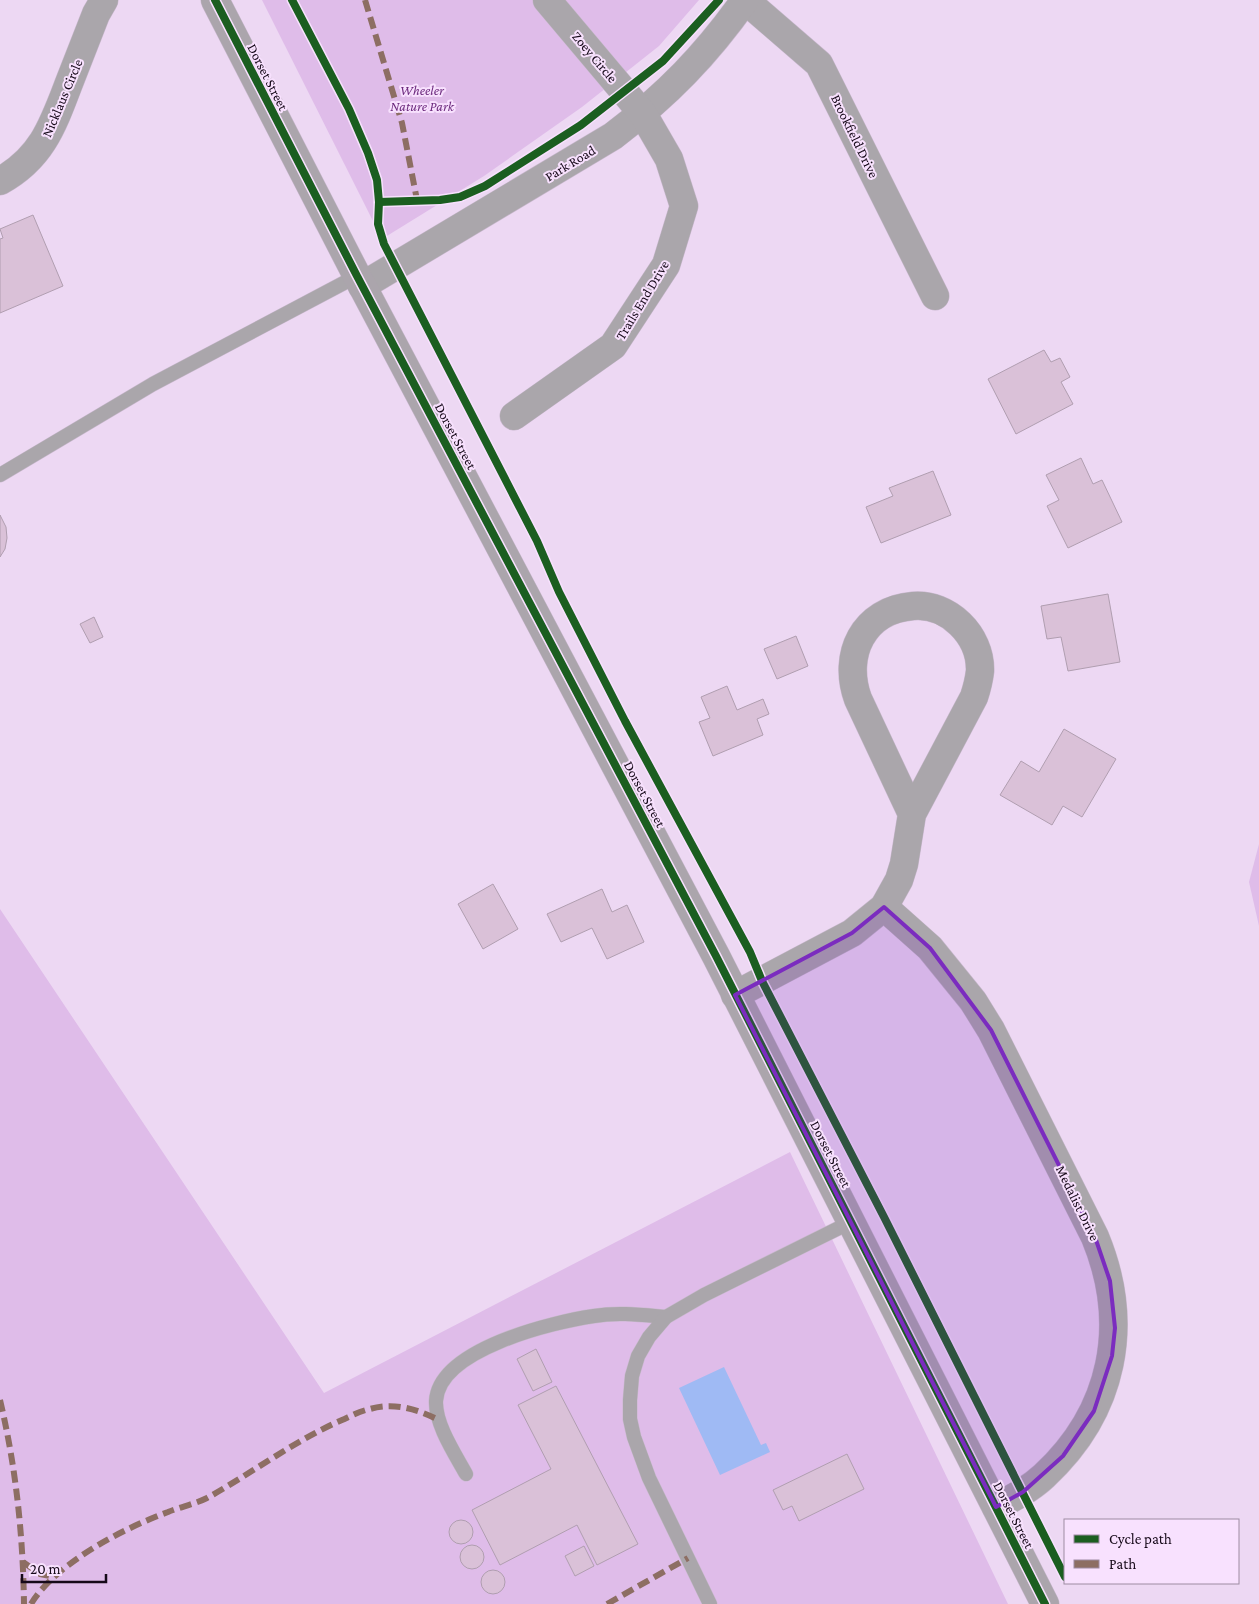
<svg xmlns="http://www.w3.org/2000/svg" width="1259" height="1604" font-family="'Crimson Pro',serif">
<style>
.green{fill:#dfbce9}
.water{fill:#9fbaf4}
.building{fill:#dac1d8;stroke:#b09eb0}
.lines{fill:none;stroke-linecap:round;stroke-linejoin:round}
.lane-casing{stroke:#c9b9ce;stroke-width:15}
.street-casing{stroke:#c9b9ce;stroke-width:29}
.secondary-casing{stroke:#c9b9ce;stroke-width:29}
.lane{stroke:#aaa6ab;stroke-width:14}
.street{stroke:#aaa6ab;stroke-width:28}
.secondary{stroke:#aba5ac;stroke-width:28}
.quiet{stroke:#8d6e63;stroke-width:6;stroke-dasharray:12 6;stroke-linecap:butt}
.cycleway-casing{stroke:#f8e1fe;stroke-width:11}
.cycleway{stroke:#1b5e20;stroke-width:8}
.marked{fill:#7b2cbf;fill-opacity:0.2;stroke:#7b2cbf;stroke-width:4;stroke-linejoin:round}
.labels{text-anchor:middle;stroke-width:4;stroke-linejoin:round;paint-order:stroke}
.street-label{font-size:14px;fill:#160919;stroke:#f8e1fe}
.park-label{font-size:14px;font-style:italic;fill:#6d2b7e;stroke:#f8e1fe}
</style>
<rect width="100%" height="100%" fill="#edd8f3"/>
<g class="green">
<path d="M262,0h437l-40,46 -77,61 -98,69 -102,63z"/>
<path d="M1259,844v82l-10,-44z"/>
<path d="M0,909l324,484 466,-241 218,452h-1008z"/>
</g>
<path class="water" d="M724,1367l37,78 5,-2 4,9 -50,23 -41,-87z"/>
<g class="building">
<path d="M33,215l30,71 -63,27v-74l3,-1 -3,-9z"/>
<path d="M1044,350l7,12 9,-4 10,19 -9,5 12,22 -57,30 -28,-55z"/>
<path d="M1081,458l12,26 9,-4 20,42 -54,26 -21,-42 12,-6 -13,-25z"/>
<path d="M933,471l18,44 -70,28 -15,-36 27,-11 -4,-8z"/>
<path d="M0,515l6,12 1,11 -2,11 -5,8z"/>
<path d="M1108,594l12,68 -52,9 -7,-34 -14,2 -6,-33z"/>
<path d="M94,617l9,20 -13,6 -10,-19z"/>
<path d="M796,636l12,30 -31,13 -13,-30z"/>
<path d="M727,686l10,24 26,-11 6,15 -12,5 6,16 -50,21 -14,-34 11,-4 -9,-21z"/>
<path d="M1064,729l52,30 -34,58 -19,-11 -11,19 -52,-30 21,-34 18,11z"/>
<path d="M493,884l25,45 -35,20 -25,-45z"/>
<path d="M602,889l10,23 15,-7 17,37 -37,17 -15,-31 -31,14 -14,-28z"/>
<path d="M536,1349l16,33 -19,9 -16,-32z"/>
<path d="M556,1386l82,158 -41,21 -20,-40 -77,40 -28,-55 79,-41 -33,-64z"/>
<path d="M847,1454l17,35 -65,32 -7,-15 -9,4 -10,-20z"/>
<circle cx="461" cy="1532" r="12"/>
<circle cx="472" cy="1557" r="12"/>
<path d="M584,1546l10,20 -19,10 -10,-20z"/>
<circle cx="493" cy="1582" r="12"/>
</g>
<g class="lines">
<defs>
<g id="lane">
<path d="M0,475l153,-91 204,-108"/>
<path d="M466,1474c-11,-20 -31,-50 -30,-73 3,-52 117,-79 158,-85 24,-4 48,-1 72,1"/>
<path d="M710,1604l-61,-126 -15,-41 -4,-18v-19l2,-24 6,-20 11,-19 17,-20 38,-22 147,-73"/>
</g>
<g id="street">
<path d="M745,0l74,64 116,232"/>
<path d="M0,181c42,-23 53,-56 69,-98 9,-23 18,-46 27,-69l8,-14"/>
<path d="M362,286l251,-150c54,-41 93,-81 132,-136"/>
<path d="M514,416l99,-70 53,-81 18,-59 -15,-47 -26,-45 -96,-114"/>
<path d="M884,907l46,41 43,53 18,29 104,207c36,87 19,174 -51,239 -14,13 -31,22 -48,31"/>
<path d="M735,995l117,-62 32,-26 15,-27 5,-16 8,-50 62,-117c3,-9 5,-17 6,-26 1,-36 -32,-68 -67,-65 -50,4 -71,49 -55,93l54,115"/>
</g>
<path id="secondary" d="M215,0l142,276 359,680 329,648"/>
</defs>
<use href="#lane" class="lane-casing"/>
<use href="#street" class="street-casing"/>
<use href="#secondary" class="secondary-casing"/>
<use href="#lane" class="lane"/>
<use href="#street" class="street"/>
<use href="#secondary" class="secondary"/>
<g class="quiet">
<path d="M365,0l37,123 15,77"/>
<path d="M0,1400c16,67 23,135 24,204"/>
<path d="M23,1562l17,12 14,3"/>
<path d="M31,1604c25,-41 93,-76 137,-92 12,-5 27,-8 39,-14 45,-25 87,-57 135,-78 9,-4 18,-9 28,-11 24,-7 47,0 69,11"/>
<path d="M607,1604l81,-46"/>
</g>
<defs>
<g id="cycleway">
<path d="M215,0l142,276 359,680 329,648"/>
<path d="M292,0l57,109 19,44 9,27 2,22 -1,22 6,20 153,297 22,51 66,129 125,231 12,29 122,236 181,360"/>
<path d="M379,202l61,-2 20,-3 25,-11 96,-61 82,-64 56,-61"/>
</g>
</defs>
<use href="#cycleway" class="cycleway-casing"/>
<use href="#cycleway" class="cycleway"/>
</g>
<path class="marked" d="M884,907l46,41 61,82 104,207 15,44 5,47 -3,28 -18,55 -31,45 -40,36 -27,15 -261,-512 117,-62z"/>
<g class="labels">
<g class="street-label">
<text transform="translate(595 57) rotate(50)" y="5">Zoey Circle</text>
<text transform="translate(268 77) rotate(63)" y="5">Dorset Street</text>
<text transform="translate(62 98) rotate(-67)" y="5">Nicklaus Circle</text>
<text transform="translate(855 136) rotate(64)" y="5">Brookfield Drive</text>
<text transform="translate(570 163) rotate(-31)" y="5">Park Road</text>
<text transform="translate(642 300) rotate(-59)" y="5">Trails End Drive</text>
<text transform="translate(456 436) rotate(62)" y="5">Dorset Street</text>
<text transform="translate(645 794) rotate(62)" y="5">Dorset Street</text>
<text transform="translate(831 1154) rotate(63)" y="5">Dorset Street</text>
<text transform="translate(1078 1203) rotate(64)" y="5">Medalist Drive</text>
<text transform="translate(1014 1515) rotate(63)" y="5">Dorset Street</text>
</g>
<g class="park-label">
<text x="422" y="95">Wheeler<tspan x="422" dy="16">Nature Park</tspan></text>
</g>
</g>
<rect x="1064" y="1519" width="175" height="65" fill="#f8e1fe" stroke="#9e8ba2"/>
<rect x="1074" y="1535" width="25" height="8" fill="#1b5e20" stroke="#9e8ba2"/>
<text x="1109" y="1544" font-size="15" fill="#160919">Cycle path</text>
<rect x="1074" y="1560" width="25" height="8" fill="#8d6e63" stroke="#9e8ba2"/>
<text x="1109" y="1569" font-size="15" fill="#160919">Path</text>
<path d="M22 1574v8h84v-8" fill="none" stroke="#160919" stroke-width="2.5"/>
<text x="30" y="1574" font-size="15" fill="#160919" stroke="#f8e1fe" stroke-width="4" paint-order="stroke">20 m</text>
</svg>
